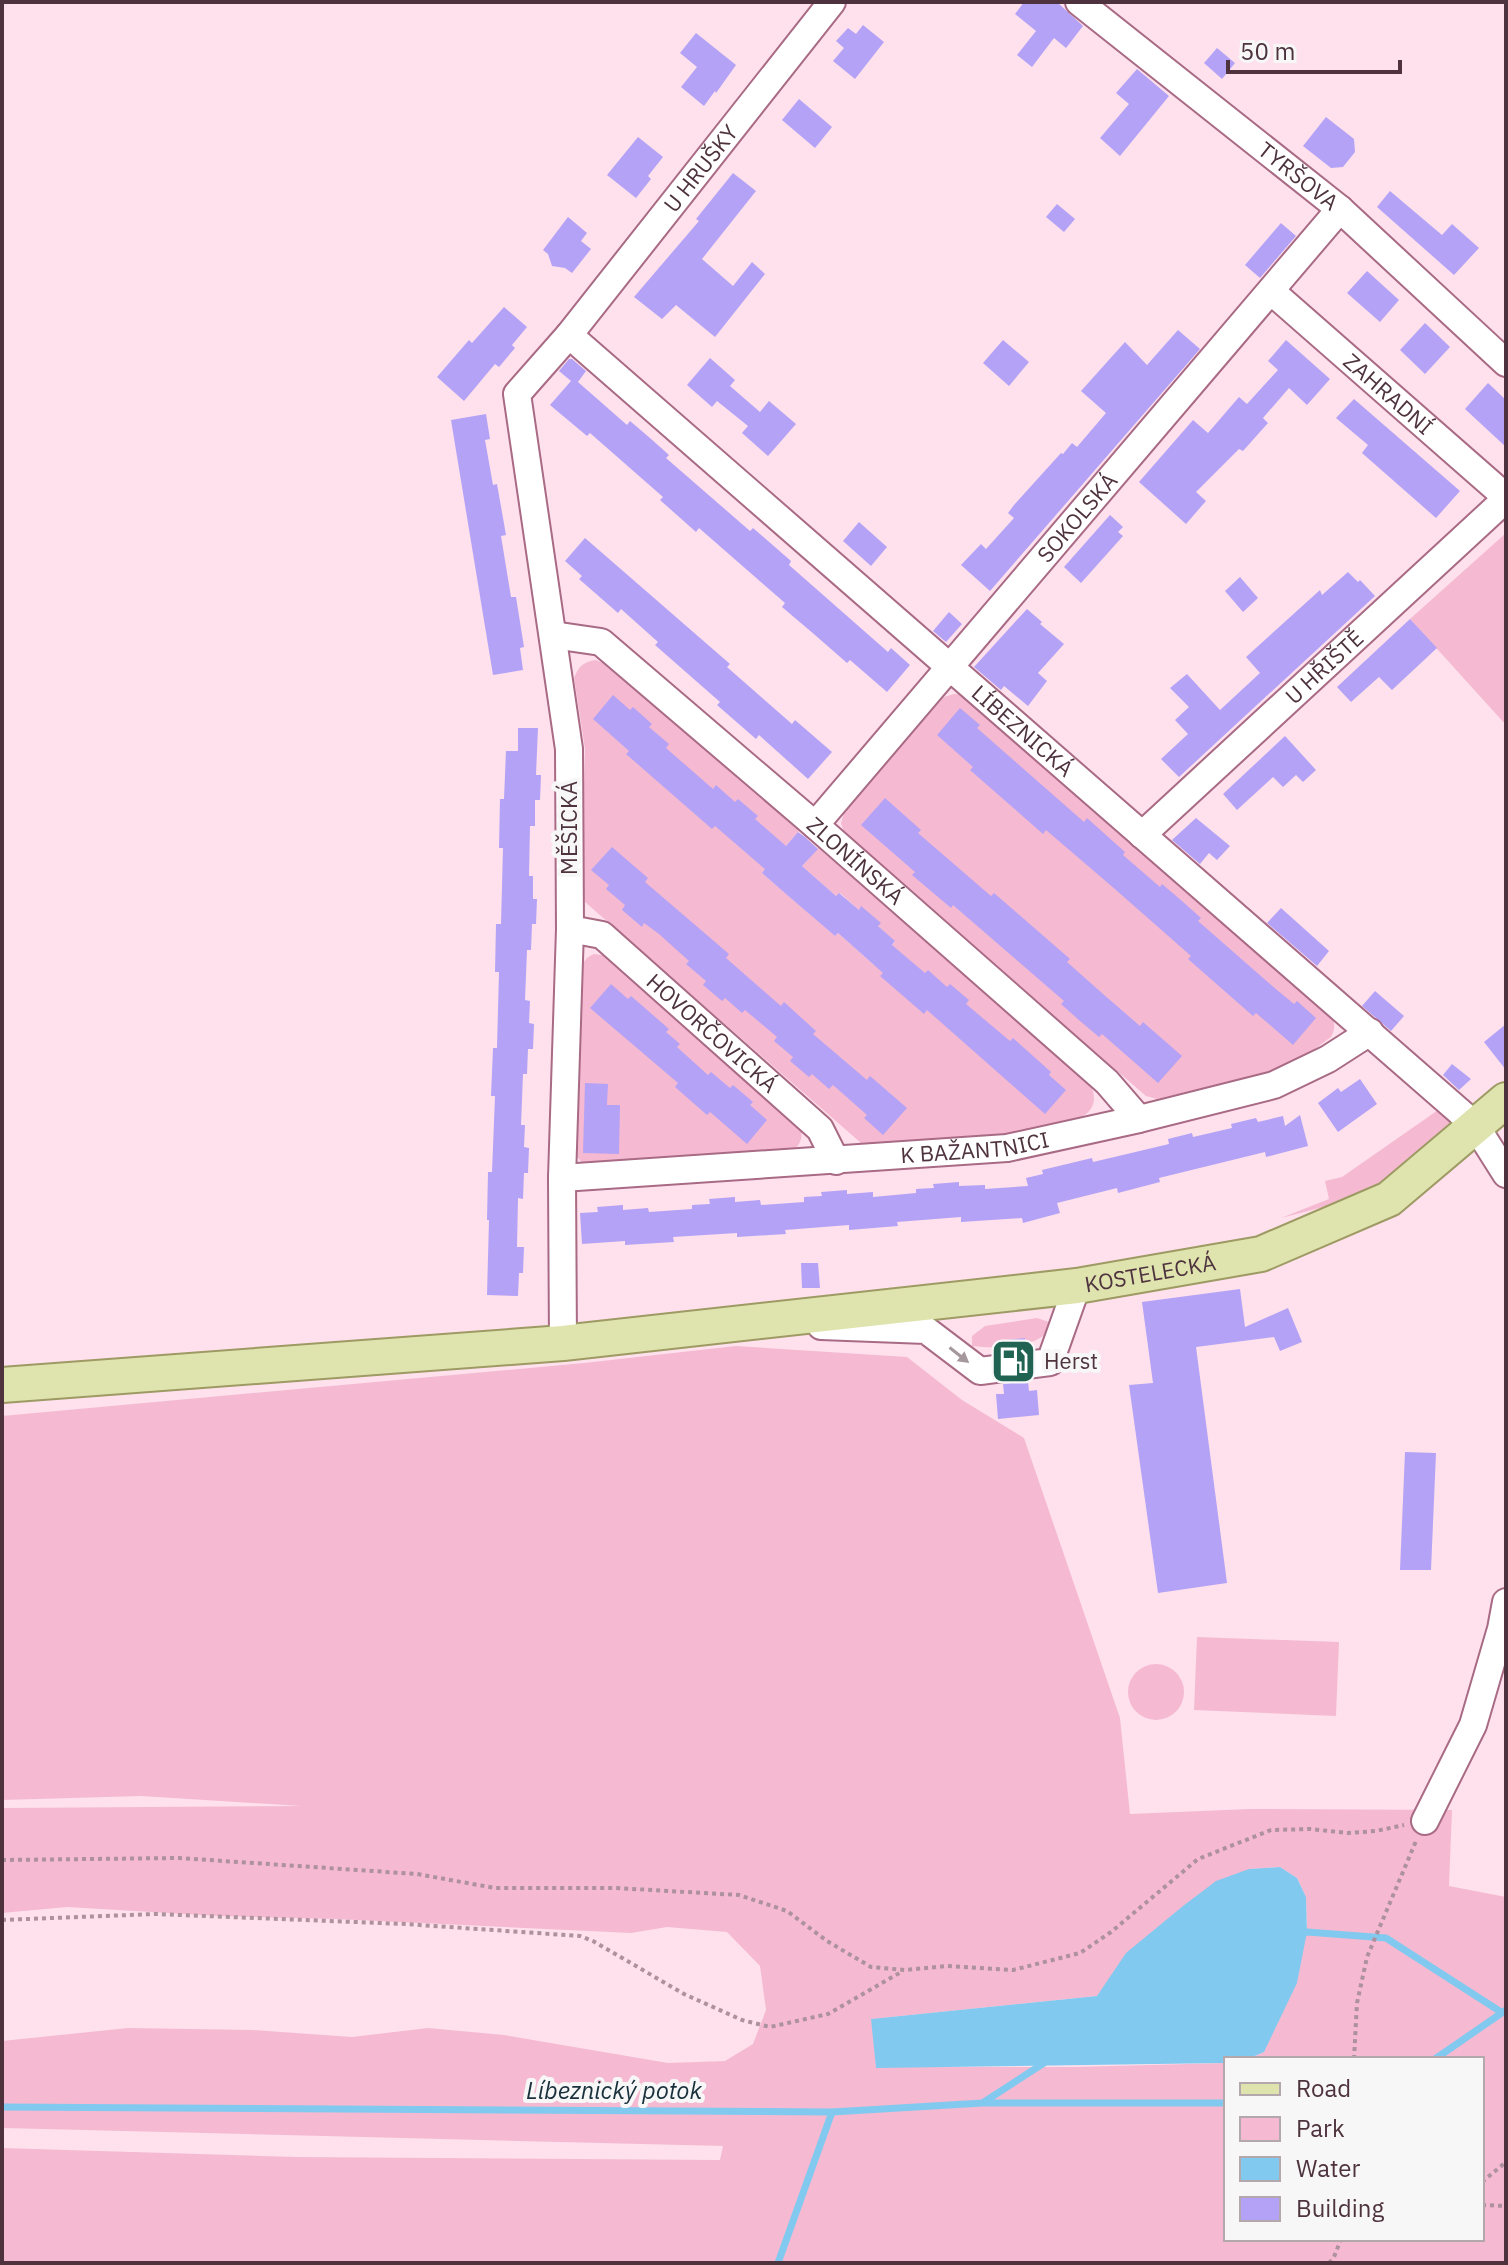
<svg xmlns="http://www.w3.org/2000/svg" width="1508" height="2265" font-family="'IBM Plex Sans',sans-serif">
<style>
.green{fill:#f5bad1;fill-rule:evenodd}
.water{fill:#82c9f0}
.lines{fill:none;stroke-linecap:round;stroke-linejoin:round}
.stream{stroke:#82c9f0;stroke-width:7}
.building{fill:#b4a2f6}
.minor-casing{stroke:#a86a84;stroke-width:30}
.major-casing{stroke:#9e9a64;stroke-width:38}
.path{stroke:#ad919c;stroke-width:4;stroke-dasharray:4 4;stroke-linecap:butt}
.minor{stroke:#fff;stroke-width:26}
.major{stroke:#dfe3ae;stroke-width:34}
.oneway{fill:#a6999e}
.labels{text-anchor:middle;stroke-width:8;stroke-linejoin:round;paint-order:stroke}
.street-label{font-size:22px;fill:#4e333e;stroke:#f7f7f7}
.poi-label{font-size:22px;fill:#4e333e;stroke:#f7f7f7;text-anchor:start}
.water-label{font-size:24px;font-style:italic;fill:#19303c;stroke:#f7f7f7}
</style>
<rect width="100%" height="100%" fill="#fee1ec"/>
<g class="green">
<path d="M1506,533v192l-96,-106z"/>
<path d="M596,660l12,5 191,166 -37,42 73,63 3,-3 36,32 21,-23 -17,-16 2,-3 -19,-16 -2,3 -19,-17 -4,3 -34,-30 16,-18 273,238c6,13 3,25 -10,31l-90,23 -118,7 -12,-4 -276,-241 -4,-13 4,-140 -11,-71c5,-12 9,-16 22,-18z"/>
<path d="M954,694h6l10,5 357,310c7,10 10,17 4,28l-39,29 -135,33 -11,-3 -301,-261 -4,-12 4,-13 99,-113z"/>
<path d="M594,954l15,2 192,171c2,12 -1,19 -11,26l-206,12 -10,-12 6,-187 8,-9z"/>
<path d="M1441,1108l19,17 -102,73 -77,20 48,-19 -4,-18 17,-4z"/>
<path d="M1037,1318l12,4 1,7c-14,20 -55,20 -78,17v-10l13,-10z"/>
<path d="M736,1346l171,11 55,43 62,38 96,280 10,96 119,-5 203,1 -3,76 57,11v366h-1504v-115l294,9 424,3 3,-14 -721,-18v-87l126,-13 125,2 99,7 76,-9 76,7 164,28 57,-2 28,-17 13,-34 -6,-44 -33,-34 -60,-5 -36,6 -295,-14 -117,-3 -152,-9 -65,6v-105l299,-2 -160,-10 -139,4v-384l582,-53zM1280,1867l17,11 9,19 1,35 -43,120 -16,7h234v180h-256v-176l-154,4h-196l-4,-48 225,-23 152,-127z"/>
<path d="M1197,1637l142,5 -3,74 -142,-6z"/>
<circle cx="1156" cy="1692" r="28"/>
</g>
<path class="water" d="M1280,1867l17,11 9,19 1,35 -10,51 -33,69 -16,7h-22v4l-350,5 -5,-49 226,-23 29,-43 57,-47 33,-25 33,-12z"/>
<g class="lines">
<g class="stream">
<path d="M1298,1936l9,-4 79,6 115,74"/>
<path d="M1435,2059l71,-49"/>
<path d="M984,2102l60,-39"/>
<path d="M2,2107l830,5 151,-9h243"/>
<path d="M778,2263l54,-151"/>
</g>
</g>
<g class="building">
<path d="M1024,2h33l26,24 -17,22 -12,-10 -22,29 -15,-12 19,-24 -21,-17z"/>
<path d="M863,25l21,17 -29,37 -22,-18 11,-13 -8,-7 12,-13 8,6z"/>
<path d="M696,33l40,32 -20,28 -1,-2 -11,15 -23,-19 16,-20 -17,-14z"/>
<path d="M1217,48l18,15 -13,16 -18,-16z"/>
<path d="M1137,69l32,27 -49,60 -20,-18 29,-34 -13,-11z"/>
<path d="M799,99l33,28 -17,21 -33,-28z"/>
<path d="M1326,117l28,22 1,13 -12,15 -12,1 -28,-22z"/>
<path d="M638,137l25,20 -15,19 3,3 -15,19 -29,-23z"/>
<path d="M733,173l23,18 -54,68 31,27 19,-24 13,12 -50,63 -39,-32 -14,14 -28,-22 65,-76 -3,-2z"/>
<path d="M1390,191l52,44 10,-11 27,24 -25,27 -77,-68z"/>
<path d="M1057,204l18,15 -11,13 -18,-15z"/>
<path d="M568,217l19,16 -6,8 10,8 -19,24 -7,-5 -13,-2 -4,-12 -5,-4z"/>
<path d="M1281,223l15,13 -36,42 -15,-13z"/>
<path d="M1367,271l32,29 -19,22 -33,-29z"/>
<path d="M504,307l23,20 -15,18 3,3 -16,19 -4,-3 -31,37 -27,-24 32,-37 3,3z"/>
<path d="M1425,323l25,24 -25,27 -25,-24z"/>
<path d="M1178,330l22,19 -210,242 -29,-26 20,-21 5,5 28,-31 -6,-5 6,-8 47,-52 2,1 9,-11 5,4 29,-34 -25,-22 44,-49 22,23z"/>
<path d="M1003,340l26,22 -20,24 -26,-23z"/>
<path d="M1286,340l44,39 -23,26 -18,-17 -26,30 5,5 -25,28 -4,-2 -43,43 10,9 -20,23 -47,-42 54,-62 15,13 31,-36 8,7 31,-34 -10,-9z"/>
<path d="M710,358l25,22 -5,6 30,26 9,-11 27,23 -28,32 -26,-23 6,-7 -31,-25 -5,6 -25,-22z"/>
<path d="M569,359h3l14,12 -8,11 49,43 3,-4 20,17 19,17 -3,3 84,73 3,-3 38,33 -2,4 99,87 3,-4 19,17 -23,27 -37,-32 -3,3 -32,-28 -33,-28 3,-4 -86,-75 -3,4 -36,-32 3,-3 -73,-64 -3,3 -37,-31 21,-24 -12,-10z"/>
<path d="M1488,383l18,17v47l-41,-38z"/>
<path d="M1354,399l106,92 -24,27 -74,-65 6,-8 -32,-27z"/>
<path d="M486,414l4,25 -5,1 8,45 4,-1 9,51 -5,1 10,61h5l8,50 -4,1 3,22 -30,5 -42,-255z"/>
<path d="M1110,515l13,12 -5,5 5,4 -42,47 -17,-16z"/>
<path d="M859,522l28,25 -16,19 -28,-25z"/>
<path d="M585,538l145,126 -3,3 65,57 3,-4 37,32 -24,27 -49,-44 -3,4 -39,-34 3,-3 -65,-57 3,-3 -37,-33 -3,4 -39,-34 3,-3 -17,-15z"/>
<path d="M1348,572l10,10 2,-2 15,16 -196,181 -18,-18 27,-25 -13,-14 14,-13 -19,-19 17,-14 33,36 40,-37 -14,-16 74,-67 2,5z"/>
<path d="M1240,577l18,21 -15,14 -18,-21z"/>
<path d="M1027,609l15,13 -2,2 24,20 -26,29 9,8 -19,25 -24,-20 -3,4 -27,-23z"/>
<path d="M949,612l13,12 -16,18 -13,-11z"/>
<path d="M1410,619l27,29 -45,42 -13,-13 -28,25 -14,-15z"/>
<path d="M613,695l17,15 3,-3 19,17 -3,3 20,17 -3,4 47,41 3,-4 19,17 3,-3 20,17 -3,3 31,27 12,-14 7,5 13,12 -16,17 34,30 3,-3 20,17 2,-4 20,17 -3,3 17,15 -3,4 33,28 3,-3 19,17 3,-3 19,16 -3,4 44,37 3,-3 38,34 -2,3 17,15 -21,24 -118,-104 -3,4 -44,-38 3,-3 -45,-40 -3,3 -49,-42 -24,-21 3,-4 -50,-43 -3,3 -86,-75 3,-3 -36,-32z"/>
<path d="M960,708l20,17 -3,3 107,94 3,-4 38,34 -2,3 37,32 2,-3 20,17 19,17 -3,3 79,69 17,14 3,-3 19,17 -23,27 -37,-32 -3,3 -65,-57 3,-3 -75,-66 -70,-60 -3,4 -73,-64 3,-3 -36,-32z"/>
<path d="M518,728h20l-2,47h5l-1,25h-5v26h-5l-1,50h4v23h4l-1,25h-4l-1,26h-4l-2,50 5,1 -1,22 5,1 -1,25h-5l-1,25h-4l-2,51h4l-1,22 5,1 -1,25h-4l-1,26 -5,-1 -1,49h7l-1,26h-4l-1,23 -31,-1 2,-75h-2l1,-48h4l3,-76h-4l2,-48h4l2,-76h-4l1,-48h5l2,-76h-4l1,-49h4l2,-48h12z"/>
<path d="M1285,736l31,34 -13,12 -7,-7 -13,12 -10,-10 -36,33 -14,-16z"/>
<path d="M885,798l36,32 -3,3 73,63 3,-3 76,66 -3,3 36,32 37,32 3,-4 39,34 -24,27 -56,-49 -3,3 -19,-16 -19,-17 3,-3 -111,-96 -2,3 -39,-33 3,-3 -54,-47z"/>
<path d="M1196,818l34,28 -13,14 -8,-7 -9,11 -28,-24z"/>
<path d="M612,847l36,31 -3,4 84,72 -3,4 55,48 3,-4 32,29 -3,3 54,46 3,-4 37,32 -24,27 -19,-17 3,-3 -34,-30 -4,4 -17,-15 -3,3 -19,-16 3,-4 -19,-16 3,-4 -32,-27 -3,3 -17,-15 -3,3 -19,-16 3,-4 -20,-17 3,-3 -30,-27 -15,-11 -2,4 -20,-17 3,-5 -19,-16 3,-4 -18,-15z"/>
<path d="M1281,908l48,43 -12,15 -50,-43z"/>
<path d="M611,984l17,15 3,-3 38,33 -3,3 14,12 -3,3 31,28 3,-3 19,16 3,-3 20,17 -3,3 17,15 -20,24 -37,-32 -3,3 -32,-28 3,-4 -88,-75z"/>
<path d="M1375,991l29,25 -13,15 -29,-25z"/>
<path d="M1506,1024v46l-22,-28z"/>
<path d="M1452,1064l19,15 -12,11 -16,-15z"/>
<path d="M1360,1079l17,25 -39,28 -20,-29 20,-15 3,4z"/>
<path d="M585,1083l23,1 -1,21h13l-1,49 -36,-1z"/>
<path d="M1300,1115l8,31 -42,11 -1,-5 -106,26 1,4 -42,11 -1,-5 -60,15 3,10 -37,10 -1,-5 -61,4v-5l-64,5 1,4 -49,4v-5l-64,5 1,4 -49,3v-4l-64,4 1,5 -49,3v-4l-43,3 -2,-31 18,-1 -1,-5 26,-2v5l25,-2 1,4 43,-3v-4l18,-1 -1,-5 26,-2v5l25,-2 1,5 43,-3v-5l18,-1 -1,-4 26,-2v4l26,-2v5l43,-4v-4l18,-1 -1,-4 26,-2v4l26,-1v4l43,-3 -2,-8 17,-4 -1,-4 50,-12 1,4 34,-8 42,-10 -1,-5 24,-6 1,4 39,-9 -1,-4 25,-6 2,4 25,-6 2,10z"/>
<path d="M801,1263h17l2,25h-18z"/>
<path d="M1240,1289l5,38 43,-19 14,34 -22,9 -6,-14 -78,10 31,236 -69,10 -29,-208 24,-2 -11,-81z"/>
<path d="M1025,1338v11l-25,3 -1,-11z"/>
<path d="M1028,1381l1,10 8,-1 2,25 -41,4 -2,-25h8l-1,-10z"/>
<path d="M1405,1452l31,1 -5,117h-31z"/>
</g>
<g class="lines">
<defs>
<g id="minor">
<path id="s1" d="M1079,2l261,207 166,154"/>
<path id="s2" d="M1271,291l235,206"/>
<path id="s3" d="M569,335l906,790 31,49"/>
<path id="s4" d="M553,635l48,7 214,183 292,257 32,37"/>
<path id="s5" d="M815,825l525,-616"/>
<path id="s6" d="M1142,835l364,-336"/>
<path id="s7" d="M570,929l32,6 218,194 16,32"/>
<path id="s8" d="M562,1178l445,-30 132,-29 135,-34 54,-26 42,-27"/>
<path d="M821,1326l105,4 54,41 70,-9 27,-76"/>
<path id="s9" d="M563,1343l-1,-165 8,-249 -1,-180 -52,-355 52,-59 263,-333"/>
<path d="M1425,1821l48,-96 28,-96 5,-27"/>
</g>
<g id="major">
<path id="s10" d="M2,1385l561,-42 514,-57 184,-32 128,-55 117,-99"/>
</g>
</defs>
<use href="#minor" class="minor-casing"/>
<use href="#major" class="major-casing"/>
<g class="path">
<path d="M2,1860l177,-2 238,16 78,14h121l123,7 48,16 40,30 44,26 34,3 42,-4 66,4 67,-17 31,-21 87,-73 73,-29 39,-1 38,4 28,-2 28,-6"/>
<path d="M2,1920l153,-6 250,10 175,12 13,5 91,53 58,26 28,7 58,-13 75,-43"/>
<path d="M1354,2059l3,-56 10,-46 49,-116"/>
<path d="M1482,2182l24,-20"/>
<path d="M1482,2205l24,1"/>
<path d="M1329,2263l5,-6 7,-18"/>
</g>
<use href="#minor" class="minor"/>
<use href="#major" class="major"/>
</g>
<defs><path id="oneway-solid" d="M-6-.8H1V-3.2L6.5 0L1 3.2V.8H-6Z" transform="scale(2)"/></defs>
<use class="oneway" href="#oneway-solid" transform="translate(959 1355) rotate(38)"/>
<defs>
<symbol id="fuel-square" viewBox="-11 -11 22 22"><rect x="-9" y="-9" width="18" height="18" rx="4" fill="#206352" stroke="#f7f7f7"/><path d="M-5.5-6h7V0h2V4h1.3V-2.5L3-4.5l.8-.8L6-3V5H2.5V1h-1V6h-7ZM-4.2-4.7v3.2H.2V-4.7Z" fill="#fff"/></symbol>
</defs>
<g fill-rule="evenodd">
<use href="#fuel-square" x="988" y="1336" width="51" height="51"/>
</g>
<g class="labels">
<g class="street-label">
<text dy="8" stroke="none"><textPath href="#s9" startOffset="1244">U HRUŠKY</textPath></text>
<text dy="8" stroke="none"><textPath href="#s1" startOffset="280">TYRŠOVA</textPath></text>
<text dy="8" stroke="none"><textPath href="#s2" startOffset="156">ZAHRADNÍ</textPath></text>
<text dy="8" stroke="none"><textPath href="#s5" startOffset="404">SOKOLSKÁ</textPath></text>
<text dy="8" stroke="none"><textPath href="#s6" startOffset="248">U HŘIŠTĚ</textPath></text>
<text dy="8" stroke="none"><textPath href="#s3" startOffset="602">LÍBEZNICKÁ</textPath></text>
<text transform="translate(569 828) rotate(-90)" y="8">MĚŠICKÁ</text>
<text dy="8" stroke="none"><textPath href="#s4" startOffset="384">ZLONÍNSKÁ</textPath></text>
<text dy="8" stroke="none"><textPath href="#s7" startOffset="180">HOVORČOVICKÁ</textPath></text>
<text dy="8" stroke="none"><textPath href="#s8" startOffset="414">K BAŽANTNICI</textPath></text>
<text dy="8" stroke="none"><textPath href="#s10" startOffset="1154">KOSTELECKÁ</textPath></text>
</g>
<g class="poi-label">
<text x="1044" y="1369">Herst</text>
</g>
<g class="water-label">
<text x="614" y="2099">Líbeznický potok</text>
</g>
</g>
<rect width="1508" height="2265" fill="none" stroke="#4e333e" stroke-width="8"/>
<rect x="1224" y="2057" width="260" height="184" fill="#f7f7f7" stroke="#b3a9ad" stroke-width="2"/>
<rect x="1240" y="2083" width="40" height="12" fill="#dfe3ae" stroke="#b3a9ad" stroke-width="2"/>
<text x="1296" y="2097" font-size="24" fill="#4e333e">Road</text>
<rect x="1240" y="2117" width="40" height="24" fill="#f5bad1" stroke="#b3a9ad" stroke-width="2"/>
<text x="1296" y="2137" font-size="24" fill="#4e333e">Park</text>
<rect x="1240" y="2157" width="40" height="24" fill="#82c9f0" stroke="#b3a9ad" stroke-width="2"/>
<text x="1296" y="2177" font-size="24" fill="#4e333e">Water</text>
<rect x="1240" y="2197" width="40" height="24" fill="#b4a2f6" stroke="#b3a9ad" stroke-width="2"/>
<text x="1296" y="2217" font-size="24" fill="#4e333e">Building</text>
<path d="M1228 60v12h172v-12" fill="none" stroke="#4e333e" stroke-width="4"/>
<text x="1240" y="60" font-size="24" fill="#4e333e" stroke="#f7f7f7" stroke-width="6" paint-order="stroke">50 m</text>
</svg>
